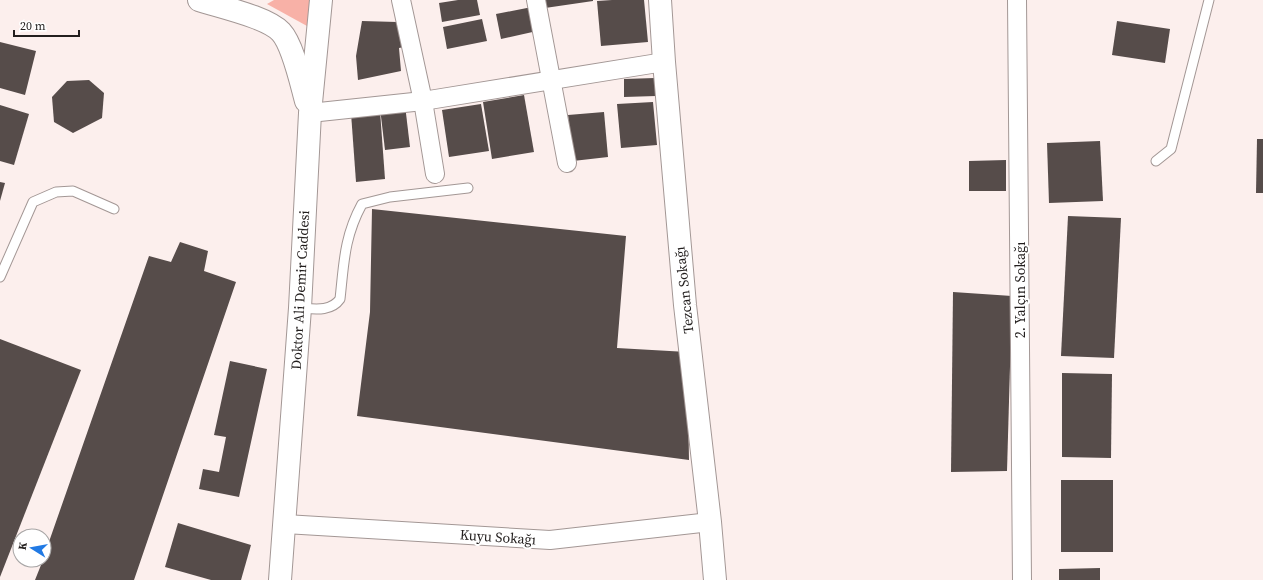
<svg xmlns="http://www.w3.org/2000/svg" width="1263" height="580" font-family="'Source Serif 4',serif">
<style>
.green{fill:#f8b1a7}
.building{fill:#564c4a}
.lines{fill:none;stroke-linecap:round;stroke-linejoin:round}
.lane-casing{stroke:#a39795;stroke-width:11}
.street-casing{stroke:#a39795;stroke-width:20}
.secondary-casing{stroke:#a39795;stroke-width:24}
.lane{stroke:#fff;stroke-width:9}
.street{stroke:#fff;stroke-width:18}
.secondary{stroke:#fff;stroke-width:22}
.labels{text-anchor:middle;stroke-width:4;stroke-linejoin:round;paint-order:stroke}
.street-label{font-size:14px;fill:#231f1e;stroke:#fff}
</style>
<rect width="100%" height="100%" fill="#fcefed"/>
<path class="green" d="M274,0h36l-3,26 -40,-22z"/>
<g class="building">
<path d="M458,0h19l3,15 -38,7 -3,-19z"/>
<path d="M544,0h49v1l-48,7z"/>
<path d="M612,0h32l4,42 -47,4 -4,-45z"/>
<path d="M532,7l5,24 -36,8 -5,-25z"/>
<path d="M482,19l5,22 -40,8 -4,-22z"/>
<path d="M362,21l35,1 7,25 -5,1 2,23 -43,9 -2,-24z"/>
<path d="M1117,21l53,8 -5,34 -53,-8z"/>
<path d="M0,42l36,9 -11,44 -25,-7z"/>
<path d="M655,78l1,18 -32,1v-18z"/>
<path d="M89,80l15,13 -2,25 -29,15 -19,-11 -2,-25 15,-16z"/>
<path d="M524,95l10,57 -42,7 -9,-57z"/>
<path d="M653,102l4,43 -36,3 -4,-44z"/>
<path d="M481,104l8,47 -40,6 -7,-47z"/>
<path d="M0,105l29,9 -15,51 -14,-4z"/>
<path d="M405,105l5,42 -25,3 -5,-42z"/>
<path d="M380,111l5,68 -29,3 -5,-69z"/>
<path d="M604,112l4,45 -35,4 -5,-46z"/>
<path d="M1257,139h6v54h-7z"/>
<path d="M1100,141l3,60 -54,2 -2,-60z"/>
<path d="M1006,160v31h-37v-30z"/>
<path d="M0,182l5,1 -5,18z"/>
<path d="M372,209l254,27 -9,112 70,4 2,108 -332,-44 13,-104z"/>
<path d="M1068,216l53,2 -7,140 -53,-2z"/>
<path d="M180,242l28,9 -4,20 32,11 -102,298h-99l8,-20h1v-4l105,-300 22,6z"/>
<path d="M953,292l59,4 -5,175 -56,1z"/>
<path d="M0,339l81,31 -81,207z"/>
<path d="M230,361l37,8 -28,128 -40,-8 4,-20 16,3 7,-35 -12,-2z"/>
<path d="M1062,373l50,1 -1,84 -49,-1z"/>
<rect x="1061" y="480" width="52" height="72"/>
<path d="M178,523l73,22 -10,35h-30l-46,-13z"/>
<path d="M1100,568v12h-41v-11z"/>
</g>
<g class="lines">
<defs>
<g id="lane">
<path d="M1156,161l15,-12 38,-149"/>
<path d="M0,277l33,-75 23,-10 17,-1 41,18"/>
<path d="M300,308c14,1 31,4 40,-9 4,-36 4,-62 22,-95l28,-7 78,-9"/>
</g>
<g id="street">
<path d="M401,0l22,101 12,73"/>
<path d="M536,0l31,163"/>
<path d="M1017,0l5,580"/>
<path d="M310,113l113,-12 241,-39"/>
<path d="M285,524l265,16 160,-18"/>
</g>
<g id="secondary">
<path d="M199,0c21,7 68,17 82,32 12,13 20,51 25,69"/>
<path d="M660,0l4,62 21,243 25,217 5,58"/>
<path d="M280,580l20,-272 10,-195 11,-113"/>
</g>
</defs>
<use href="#lane" class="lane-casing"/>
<use href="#street" class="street-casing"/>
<use href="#secondary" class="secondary-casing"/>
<use href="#lane" class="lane"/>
<use href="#street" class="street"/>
<use href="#secondary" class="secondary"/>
</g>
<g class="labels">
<g class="street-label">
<text transform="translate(300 290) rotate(-87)" y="5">Doktor Ali Demir Caddesi</text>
<text transform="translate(684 290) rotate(-96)" y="5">Tezcan Sokağı</text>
<text transform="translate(1020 290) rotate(-90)" y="5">2. Yalçın Sokağı</text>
<text transform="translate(498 537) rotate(4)" y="5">Kuyu Sokağı</text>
</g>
</g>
<g transform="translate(32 548) rotate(281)"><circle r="19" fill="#ffffff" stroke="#a7a5a5"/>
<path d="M0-3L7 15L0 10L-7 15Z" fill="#217ae4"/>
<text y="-6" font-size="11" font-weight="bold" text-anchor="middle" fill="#231f1e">K</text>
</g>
<path d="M14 30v6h65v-6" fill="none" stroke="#231f1e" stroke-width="2"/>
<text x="20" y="30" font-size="12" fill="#231f1e" stroke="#ffffff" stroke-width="3" paint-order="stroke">20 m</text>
</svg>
